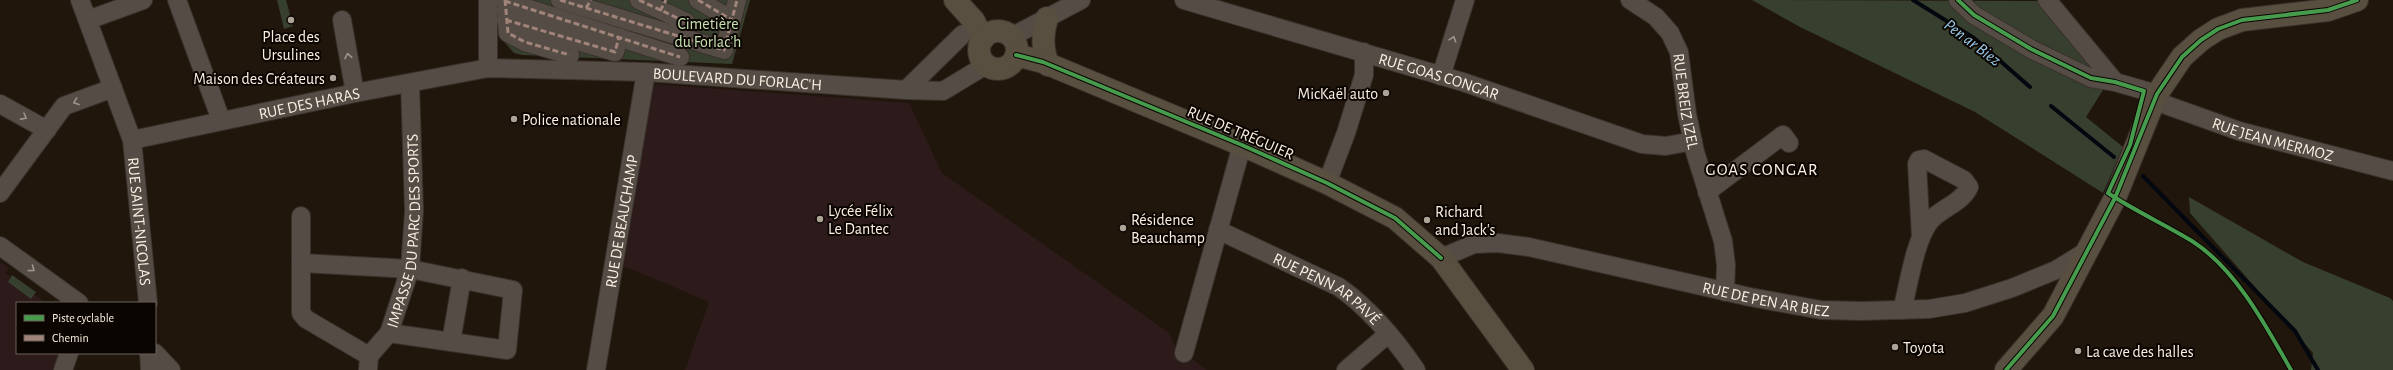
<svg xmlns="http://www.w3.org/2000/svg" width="2393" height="370" font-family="'Alegreya Sans',sans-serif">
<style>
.education{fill:#2d1b1b}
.green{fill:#373f2e}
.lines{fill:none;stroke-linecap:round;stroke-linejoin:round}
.stream{stroke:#030710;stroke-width:4}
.minor-casing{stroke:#39312b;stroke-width:20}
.major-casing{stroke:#39312b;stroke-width:24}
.minor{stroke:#544c45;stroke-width:18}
.major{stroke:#584f40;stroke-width:22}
.quiet{stroke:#a18479;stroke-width:3;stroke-dasharray:6 3;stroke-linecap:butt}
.cycleway-casing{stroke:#0b0501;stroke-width:6}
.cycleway{stroke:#469c4c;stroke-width:4}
.oneway{stroke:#9f958c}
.poi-dot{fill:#aea397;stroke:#0b0501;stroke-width:1.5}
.labels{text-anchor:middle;stroke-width:4;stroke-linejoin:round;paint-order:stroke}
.park-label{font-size:16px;fill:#c5e1b1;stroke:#0b0501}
.poi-label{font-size:16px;fill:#fbefe2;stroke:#0b0501;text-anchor:start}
.street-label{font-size:16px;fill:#fbefe2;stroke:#0b0501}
.water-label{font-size:17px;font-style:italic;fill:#98cbec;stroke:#0b0501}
.neighbourhood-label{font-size:17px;letter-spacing:1px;fill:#fbefe2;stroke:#0b0501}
</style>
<rect width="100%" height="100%" fill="#20160b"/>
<g class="education">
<path d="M653,84l256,19 33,70 226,159 9,16 30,22h-522l24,-68 -85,-36z"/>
<path d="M0,262l9,6 -4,5 41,30h-29v50h43l-7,17h-53z"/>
</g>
<g class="green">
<path d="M277,0h9l7,26 -9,3z"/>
<path d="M497,0h253l-18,64 -210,-9 -8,-2 -16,-18z"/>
<path d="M1752,0l289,1 55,69 7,20 -17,27 37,30 -20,46 -128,-81 -175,-85z"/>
<path d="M2189,197l114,65 87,36 3,3v69h-82l2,-17 -123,-140z"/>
<path d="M12,275l24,17 -5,7 -23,-17z"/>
</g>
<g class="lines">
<g class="stream">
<path d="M1913,0l61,38 56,49"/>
<path d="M2051,106l63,51"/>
<path d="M2143,176l152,155 23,39"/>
</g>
<defs>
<g id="minor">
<path id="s1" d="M80,0l52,140 16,163"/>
<path d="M177,0l44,120"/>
<path d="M560,0l164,50 13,-50"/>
<path d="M639,0l47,22"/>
<path d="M698,0l34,20"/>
<path id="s2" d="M1184,0l279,82 179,62 24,2 27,-5"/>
<path id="s3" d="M1630,0l26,17 14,16 9,19 8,62 8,38 28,89 3,24 -1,27"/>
<path d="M1958,0l16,15 57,34 60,29 24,4 42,12"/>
<path d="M2047,0l68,82"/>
<path d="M505,1l175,56"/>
<path d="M506,10l2,23 17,9 45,13"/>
<path d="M88,20l55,-20"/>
<path d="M342,20l13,73"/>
<path d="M506,20l109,32 4,-15"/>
<path d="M1011,37l70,-37"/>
<path d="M488,68v-68"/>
<path d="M1441,76l24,-76"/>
<path d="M906,90l37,1 43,-26"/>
<path id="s4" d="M2155,101l84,30 154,40"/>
<path d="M0,104l47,26"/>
<path id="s5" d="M132,140l223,-47 133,-25 158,4 260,18 57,-56"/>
<path d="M1327,183l19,-50 18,-58v-23"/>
<path d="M1707,192l76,-57 6,8"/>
<path d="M0,193l64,-87 49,-18"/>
<path d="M301,216v97l5,6 63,37"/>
<path id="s6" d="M1218,230l121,57c31,22 56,52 77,83"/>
<path d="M0,246l79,57"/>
<path id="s7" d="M1441,258l33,-14 24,-1 31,4 221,50 71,13 41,1 67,-2 36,-6 47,-15 44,-18 31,-19"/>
<path d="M302,263l108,6 103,21 -6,60 -118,-17"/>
<path d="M1902,310c7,-25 12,-68 28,-89 11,-13 32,-18 39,-34l-5,-7 -40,-21 -5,1 -2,4 4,73"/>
<path d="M451,342l11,-64"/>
<path d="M149,353l1,17"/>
<path d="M155,353l16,17"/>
<path d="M1184,353l58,-208"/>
<path d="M63,370l6,-17"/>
<path id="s8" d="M368,370l1,-14 20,-23 21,-64 4,-58 -4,-128"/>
<path id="s9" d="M596,370l50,-298"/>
<path d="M1346,370l42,-36"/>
</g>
<g id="major">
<path d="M955,0l19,21 9,18"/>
<path d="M1047,18c-5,18 -5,29 1,47"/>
<circle cx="998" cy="50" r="19"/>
<path d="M1016,55l27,7 199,83 85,38 68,35 46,40 82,112"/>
<path d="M2006,370l47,-54 62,-118 42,-104 25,-37 19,-17 17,-11 24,-9 86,-10 29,-10"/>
</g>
</defs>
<use href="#minor" class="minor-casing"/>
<use href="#major" class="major-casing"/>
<use href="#minor" class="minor"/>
<use href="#major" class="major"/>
<g class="quiet">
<path d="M505,0l3,33 17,9 45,13"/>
<path d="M560,0l164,50 13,-50"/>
<path d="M639,0l47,22"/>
<path d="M698,0l34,20"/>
<path d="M505,1l175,56"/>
<path d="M586,8l5,-8"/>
<path d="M660,11l6,-11"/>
<path d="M506,20l109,32 4,-15"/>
</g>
<defs>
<g id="cycleway">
<path d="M1958,0l16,15 57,34 60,29 24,4 29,9 -14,54 -22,48c27,18 56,31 84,48 44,28 74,85 99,129"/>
<path d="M1016,55l27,7 199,83 85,38 68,35 46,40"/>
<path d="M2006,370l47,-54 62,-118 42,-104 25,-37 19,-17 17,-11 24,-9 86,-10 29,-10"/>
</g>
</defs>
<use href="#cycleway" class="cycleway-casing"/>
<use href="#cycleway" class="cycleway"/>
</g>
<defs><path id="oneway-chevron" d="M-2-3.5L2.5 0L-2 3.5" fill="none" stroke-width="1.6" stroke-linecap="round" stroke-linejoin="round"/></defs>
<g class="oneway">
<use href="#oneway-chevron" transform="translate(1453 39) rotate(-72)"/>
<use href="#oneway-chevron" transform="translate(348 56) rotate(-100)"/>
<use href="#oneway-chevron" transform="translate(76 102) rotate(160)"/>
<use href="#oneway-chevron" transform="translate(24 117) rotate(29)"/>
<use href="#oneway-chevron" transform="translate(32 269) rotate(36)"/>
</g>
<g class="poi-dot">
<circle cx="291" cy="20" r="4"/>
<circle cx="333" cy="78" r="4"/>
<circle cx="1386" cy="93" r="4"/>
<circle cx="514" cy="119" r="4"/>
<circle cx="820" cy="219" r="4"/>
<circle cx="1427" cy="220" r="4"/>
<circle cx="1123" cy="228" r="4"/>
<circle cx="1895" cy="347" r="4"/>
<circle cx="2078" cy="351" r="4"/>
</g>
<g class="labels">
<g class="park-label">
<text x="708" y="29">Cimetière<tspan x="708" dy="18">du Forlac’h</tspan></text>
</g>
<g class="poi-label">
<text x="291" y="42" text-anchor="middle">Place des<tspan x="291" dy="18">Ursulines</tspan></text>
<text x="325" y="84" text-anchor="end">Maison des Créateurs</text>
<text x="1378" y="99" text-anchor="end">MicKaël auto</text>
<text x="522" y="125">Police nationale</text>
<text x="828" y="216">Lycée Félix<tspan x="828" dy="18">Le Dantec</tspan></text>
<text x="1435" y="217">Richard<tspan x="1435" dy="18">and Jack's</tspan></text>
<text x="1131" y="225">Résidence<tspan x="1131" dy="18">Beauchamp</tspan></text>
<text x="1903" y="353">Toyota</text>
<text x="2086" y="357">La cave des halles</text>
</g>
<g class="street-label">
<text dy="6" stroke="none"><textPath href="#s2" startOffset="266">RUE GOAS CONGAR</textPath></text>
<text dy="6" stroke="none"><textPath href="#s5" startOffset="613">BOULEVARD DU FORLAC'H</textPath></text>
<text dy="6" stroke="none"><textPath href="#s5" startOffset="181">RUE DES HARAS</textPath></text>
<text dy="6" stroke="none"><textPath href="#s3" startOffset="123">RUE BREIZ IZEL</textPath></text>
<text transform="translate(1241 132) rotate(23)" y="6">RUE DE TRÉGUIER</text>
<text dy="6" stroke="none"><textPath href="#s4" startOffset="124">RUE JEAN MERMOZ</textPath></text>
<text dy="6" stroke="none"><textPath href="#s1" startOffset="231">RUE SAINT-NICOLAS</textPath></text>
<text dy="6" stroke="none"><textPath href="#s9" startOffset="151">RUE DE BEAUCHAMP</textPath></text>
<text dy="6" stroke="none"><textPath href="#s8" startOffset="149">IMPASSE DU PARC DES SPORTS</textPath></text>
<text dy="6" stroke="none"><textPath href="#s6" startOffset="124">RUE PENN AR PAVÉ</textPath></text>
<text dy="6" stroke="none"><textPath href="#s7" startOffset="334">RUE DE PEN AR BIEZ</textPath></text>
</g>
<g class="water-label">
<text transform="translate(1973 42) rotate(37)" y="6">Pen ar Biez</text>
</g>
<g class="neighbourhood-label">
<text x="1762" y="175">GOAS CONGAR</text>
</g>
</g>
<rect x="16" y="302" width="140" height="52" fill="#0b0501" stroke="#6b635b"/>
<rect x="24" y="315" width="20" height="6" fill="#469c4c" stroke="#6b635b"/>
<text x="52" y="322" font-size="12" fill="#fbefe2">Piste cyclable</text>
<rect x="24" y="335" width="20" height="6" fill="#a18479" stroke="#6b635b"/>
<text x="52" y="342" font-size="12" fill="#fbefe2">Chemin</text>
</svg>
